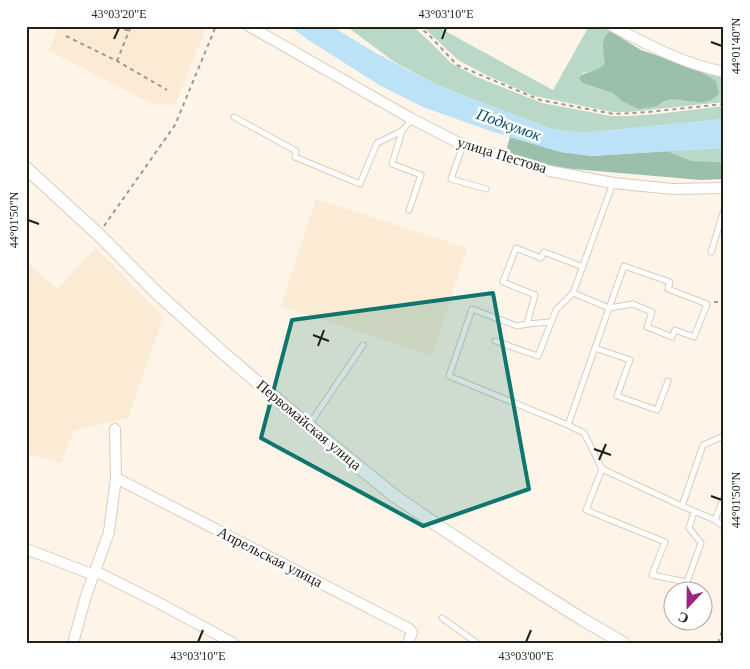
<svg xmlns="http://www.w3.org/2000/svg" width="750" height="669" font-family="Georgia,serif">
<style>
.built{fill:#fbebd4}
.green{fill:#bad8c8}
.forest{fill:#9abfab}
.water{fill:#bbe2f6}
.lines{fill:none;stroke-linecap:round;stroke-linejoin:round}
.service-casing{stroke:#d8cdbd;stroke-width:7}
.minor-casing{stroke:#d8cdbd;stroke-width:12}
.tertiary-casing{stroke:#d8cdbd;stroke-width:14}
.path{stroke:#9e988e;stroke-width:2;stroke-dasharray:4 4;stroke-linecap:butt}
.service{stroke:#fff;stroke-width:5}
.minor{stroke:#fff;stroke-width:10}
.tertiary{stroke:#fff;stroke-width:12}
.marked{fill:#0f766e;fill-opacity:0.2;stroke:#0f766e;stroke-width:4;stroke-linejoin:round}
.ticks{fill:none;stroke:#221e18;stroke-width:2}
.labels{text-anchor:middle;stroke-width:5;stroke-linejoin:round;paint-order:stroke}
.street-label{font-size:15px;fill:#221e18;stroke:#fff}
.water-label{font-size:16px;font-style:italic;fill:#034f6b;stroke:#fff}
.neatline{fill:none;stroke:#221e18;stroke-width:2}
.ticks-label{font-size:12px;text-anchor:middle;fill:#221e18}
</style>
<rect width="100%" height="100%" fill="#fef5e8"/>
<g class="built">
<path d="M59,26h148l-32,79 -22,-1 -104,-53z"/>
<path d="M316,199l151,49 -35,108 -151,-50z"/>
<path d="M96,248l67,69 -35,101 -54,12 -13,33 -35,-10v-191l31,27z"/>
</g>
<g class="green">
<path d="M346,26h64l6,3 11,10 24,24 26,14 65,26 69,13h17l29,-2 67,-8v13l-141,14 -18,-2 -16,-3 -77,-29 -37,-15 -42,-23z"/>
<path d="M422,26h14l117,64 36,-64h14l7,5c-11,7 -6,22 -4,33l-5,5 -18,4 -1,10 30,10 10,8h40l5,-2 31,3 -2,-33 28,7v26l-95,10h-17l-78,-16 -46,-20 -30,-16z"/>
<path d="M724,148v14l-32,-1 -25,-10z"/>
</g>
<g class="forest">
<path d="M610,31l31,19 55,19 20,12 3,12c-16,22 -48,-5 -61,13l-19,3 -17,-8 -10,-8 -30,-10 -3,-5c7,-8 19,-6 26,-14 -1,-11 -6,-26 5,-33z"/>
<path d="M510,137l51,15 31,4 75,-5 25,10 32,1v17l-23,1 -139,-12 -37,-8 -15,-7 -3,-6z"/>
</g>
<path class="water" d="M290,26h41l45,27 59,31 37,15 77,29 16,3 18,2 141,-14v29l-132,8 -31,-4 -68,-20 -70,-25 -44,-22 -72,-46z"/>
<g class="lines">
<defs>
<g id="service">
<path d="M234,117l62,34 -1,6 65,27 17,-41 25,-12 10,-12"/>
<path d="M402,131l-10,33 29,11 -12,35"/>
<path d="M463,145l-12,34 35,10"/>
<path d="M711,252l13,-42"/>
<path d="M624,266l46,16 -2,7 39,15 -13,33 -19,-7 -3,7 -25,-10 5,-15 -19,-8 -24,4z"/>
<path d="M551,322l-24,2 8,-29 -32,-13 13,-34 25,10 3,-6 39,15"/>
<path d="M527,324l-10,2 -45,-17 -23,67 119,49 41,-117 -36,-15 40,-110"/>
<path d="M495,341l43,15 18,-46 17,-17"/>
<path d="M595,348l35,12 -13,36 40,14 11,-29"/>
<path d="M309,425l54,-80"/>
<path d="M568,425l16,8 18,36 80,37"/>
<path d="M724,436l-21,9 -21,61 33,14 9,-23"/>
<path d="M602,469l-16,41 79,32 -13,33 35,7 14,-39 -12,-15 5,-16"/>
<path d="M715,520l9,7"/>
<path d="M442,618l35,25"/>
</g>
<g id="minor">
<path d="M249,26l163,93 51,26 87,26 63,12 60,6 51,-1"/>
<path d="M612,26c36,19 72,38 112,46"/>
<path d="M116,478l292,150 4,4 -4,11"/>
<path d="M26,549l68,26"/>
<path d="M95,571l64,32 74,40"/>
<path d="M73,643l13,-47 23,-64 7,-54 -1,-49"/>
</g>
<path id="tertiary" d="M26,168l72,66 60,60 63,57 71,61 100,82 39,27 86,57 65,41 41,24"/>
</defs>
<use href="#service" class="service-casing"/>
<use href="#minor" class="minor-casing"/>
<use href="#tertiary" class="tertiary-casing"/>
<g class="path">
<path d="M117,26l12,5"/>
<path d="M417,26l11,8 29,31 83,35 74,14 34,-2 76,-8"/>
<path d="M66,36l51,25 50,29"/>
<path d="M117,61l14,-35"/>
<path d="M104,226l71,-101 41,-99"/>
<path d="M714,302h10"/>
<path d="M718,643l6,-17"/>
</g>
<use href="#service" class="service"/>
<use href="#minor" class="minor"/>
<use href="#tertiary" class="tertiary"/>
</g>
<path class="marked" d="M493,293l36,196 -106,37 -162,-88 31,-118z"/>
<path class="ticks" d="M114,39l5,-11M442,39l4,-11M711,42l11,4M28,220l11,4M313,335l16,6M318,346l6,-16M594,449l17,6M599,460l7,-16M711,496l11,4M198,642l5,-12M526,642l5,-12"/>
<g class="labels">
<g class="street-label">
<text transform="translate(502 155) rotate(17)" y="5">улица Пестова</text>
<text transform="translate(309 425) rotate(40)" y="5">Первомайская улица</text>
<text transform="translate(270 557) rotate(27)" y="5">Апрельская улица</text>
</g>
<g class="water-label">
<text transform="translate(509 124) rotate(20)" y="6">Подкумок</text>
</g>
</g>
<rect width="750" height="669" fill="none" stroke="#ffffff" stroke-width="55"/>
<g transform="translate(688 606) rotate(202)"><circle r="24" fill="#ffffff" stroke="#a7a5a3"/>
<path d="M0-4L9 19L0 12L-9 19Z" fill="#9a2581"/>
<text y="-8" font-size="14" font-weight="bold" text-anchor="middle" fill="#221e18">С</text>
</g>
<rect x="28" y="28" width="694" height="614" class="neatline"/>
<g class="ticks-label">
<text x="119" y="18">43°03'20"E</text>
<text x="446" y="18">43°03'10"E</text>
<text transform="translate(736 46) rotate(-90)" y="4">44°01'40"N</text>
<text transform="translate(14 220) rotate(-90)" y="4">44°01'50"N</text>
<text transform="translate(736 500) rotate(-90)" y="4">44°01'50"N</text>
<text x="198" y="660">43°03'10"E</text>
<text x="526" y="660">43°03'00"E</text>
</g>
</svg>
